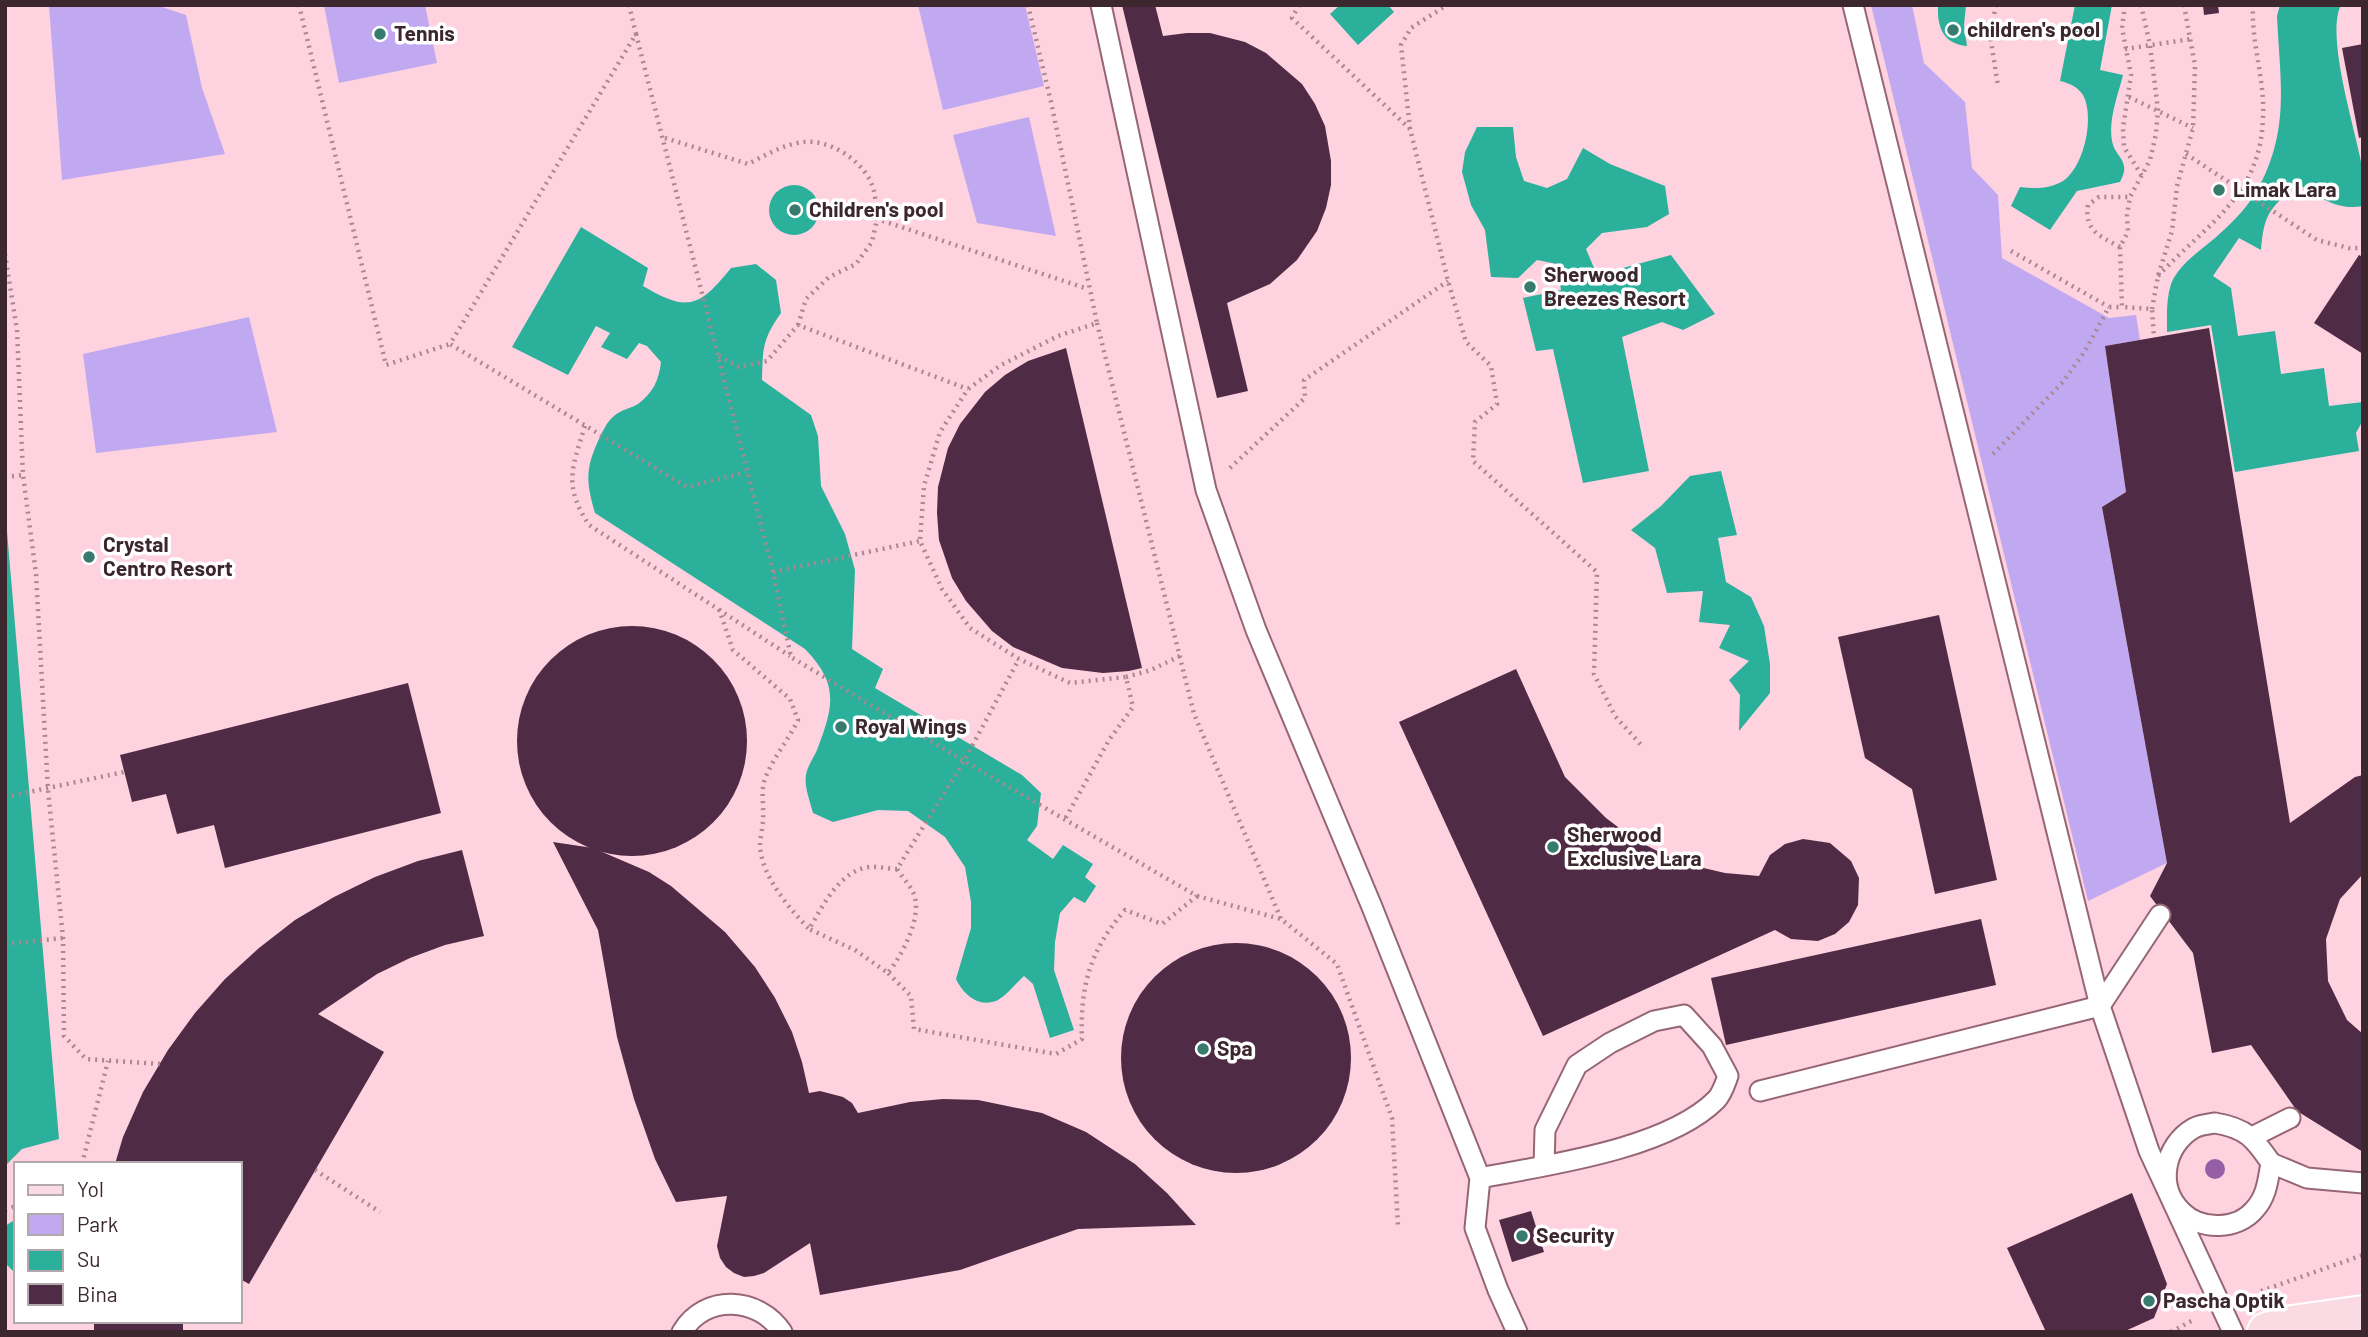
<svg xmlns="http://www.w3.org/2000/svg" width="2368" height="1337" font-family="Barlow,sans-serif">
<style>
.green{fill:#c1a9f1}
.water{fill:#2ab09b}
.building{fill:#502b45}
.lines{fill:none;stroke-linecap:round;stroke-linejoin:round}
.lane-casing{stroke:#966675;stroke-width:23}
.primary-casing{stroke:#fff;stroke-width:42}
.path{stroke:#a98892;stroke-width:4.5;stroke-dasharray:2 5;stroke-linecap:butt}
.lane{stroke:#fff;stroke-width:19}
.primary{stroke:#fadae3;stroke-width:38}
.tree{fill:#975ea8}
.poi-dot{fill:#377b6e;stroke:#fff;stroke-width:2.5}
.labels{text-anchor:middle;stroke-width:7;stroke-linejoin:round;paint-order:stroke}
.poi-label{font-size:21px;font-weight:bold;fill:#3b272d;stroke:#fff;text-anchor:start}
</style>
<rect width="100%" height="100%" fill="#fed2df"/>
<g class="green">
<path d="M49,5h107l30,10 16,73 23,66 -163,26z"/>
<path d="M324,5h101l12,58 -98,20z"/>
<path d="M918,5h107l19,81 -101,24z"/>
<path d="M1871,5h41l12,58 41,39 7,66 26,27 4,63 107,60 27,-3 4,25 -35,6 21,146 -24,15 65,356 -79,38z"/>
<path d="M1029,117l27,119 -79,-13 -24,-88z"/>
<path d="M249,317l28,115 -181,21 -13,-99z"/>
</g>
<g class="water">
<path d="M1340,5h48l6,7 -36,33 -28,-31z"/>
<path d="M1938,5h28l-2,20 3,21c-24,-2 -30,-19 -29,-41z"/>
<path d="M2075,5h37l-12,65 23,5c-5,20 -15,45 -11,66 3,17 20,19 8,41l-43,9 -27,39 -39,-24 9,-19c14,2 30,2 43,-6 21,-14 32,-64 20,-86 -5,-8 -14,-12 -23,-14z"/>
<path d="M2280,5h61c-16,31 15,126 21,162 2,13 1,26 1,39 -26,5 -43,-9 -65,-22 -28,24 -34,29 -37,66l-22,-12 -26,38 18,12 7,48 37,-5 6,43 43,-6 5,38 34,-4v18l-7,13 3,18 -124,21 -24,-147 -44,7c0,-16 -1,-32 4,-48 8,-20 29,-33 44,-46 15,-13 29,-27 40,-44 36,-62 25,-111 22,-178z"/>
<path d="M1477,127h36l3,30 8,24 23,7 20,-9 16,-31 27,16 55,22 4,28 -22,13 -45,6 -16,16 11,26 74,-20 44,59 -32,16 -21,-8 -40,15 27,134 -66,12 -30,-134 -17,2 -13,-53 38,-8 -4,-26 -20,-4 -19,18 -27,-1 -6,-47 -14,-25 -9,-33 3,-20z"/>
<circle cx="794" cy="210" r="25"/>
<path d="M581,227l67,41 -5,18c44,26 56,22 88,-18l25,-4 20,16 5,33c-19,27 -18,35 -19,67l49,35 7,21 3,50 24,48 10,36 -3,79 31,20 -8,19 147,87 19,18 -4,33 -10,14 26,19 10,-14 30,19 -8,13 11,9 -11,17 -11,-6 -14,16 -5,29 -1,28 20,60 -24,8 -17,-54 -9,-8c-8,7 -17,19 -26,24 -19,9 -35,-6 -42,-21l15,-51v-26l-6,-35 -20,-30 -37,-26 -30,-1 -45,12 -20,-9c-3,-12 -9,-26 -7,-38 1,-8 8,-18 11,-25 17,-44 22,-66 -12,-101l-210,-136c-9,-31 -10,-44 4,-74 5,-10 9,-20 19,-26 6,-4 14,-5 20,-9 15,-11 21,-24 23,-42l-14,-16 -8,-3 -12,16 -26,-12 9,-14 -14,-7 -28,49 -56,-28z"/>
<path d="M1721,471l16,64 -19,3 8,44 25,15 13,29 6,38v29l-31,38 1,-36 -11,-15 20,-19 -30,-13 11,-23 -31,-3 4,-31 -36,2 -12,-45 -24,-18 30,-24 29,-30z"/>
<path d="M5,508l54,631 -37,10 -17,17z"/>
<path d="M16,1219v55l-11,-11v-37z"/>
</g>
<g class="building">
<path d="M1122,5h33l8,31 24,-3h23l35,9 21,11 36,31 13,20 10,22 6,35v24l-5,23 -9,23 -20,29 -27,24 -43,19 21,88 -31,7z"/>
<path d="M2203,5h15l1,8 -15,2z"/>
<path d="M2363,44v93l-4,1 -17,-90z"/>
<path d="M2359,255l4,2v97l-49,-31z"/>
<path d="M2209,328l81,495 65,-46 8,-2v99l-23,25 -14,40 2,42 19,39 16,14v118l-66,-41 -46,-66 -39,8 -19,-100 -43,-57 17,-33 -65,-356 24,-15 -21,-146z"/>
<path d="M1066,348l76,320 -13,3 -26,2 -41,-5 -49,-21 -21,-16 -26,-30 -14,-23 -13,-38 -2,-27 1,-26 10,-39 12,-24 25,-32 20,-17 23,-14z"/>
<path d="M1939,615l58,265 -62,14 -23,-105 -47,-31 -27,-121z"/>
<circle cx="632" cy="741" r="115"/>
<path d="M1516,669l49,108 41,41 28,21 31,16 30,11 30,7 34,3 11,-21 15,-11 18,-5 27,4 21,18 8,17 -1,27 -9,17 -14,12 -17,7 -27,-2 -16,-9 -232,106 -144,-314z"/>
<path d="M408,683l33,130 -216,55 -11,-43 -37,9 -11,-40 -34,8 -12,-47z"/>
<path d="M553,842l40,6 56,24 22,14 54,46 30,35 20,31 17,34 10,30 7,31 11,-2 23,6 9,6 6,10 52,-11 33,-3 35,1 64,13 44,19 49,32 32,29 29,32 -118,4 -118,41 -140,25 -10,-52 -46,30 -10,3 -10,1 -10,-4 -8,-6 -6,-9 -3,-12 10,-50 -51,6 -21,-43 -21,-60 -17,-62 -19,-107z"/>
<path d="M462,850l22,86 -39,9 -35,13 -33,16 -59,40 66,38 -135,232 -9,-5v-115h-125l8,-27 20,-45 25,-42 27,-37 30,-34 34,-31 36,-28 39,-23 41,-20 43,-16z"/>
<path d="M1981,919l15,66 -270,60 -15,-67z"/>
<circle cx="1236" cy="1058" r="115"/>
<path d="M2132,1193l35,91 -13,34 -31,14h-77l-39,-84z"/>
<path d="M1531,1211l13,41 -32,10 -13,-42z"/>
<rect x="94" y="1321" width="89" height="11"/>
</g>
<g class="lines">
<defs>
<g id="lane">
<path d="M1101,5l105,485 50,140 116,277 108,271 -5,50 23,62 19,42"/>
<path d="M1853,5l247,1001 49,145 84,181"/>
<path d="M1760,1091l340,-85 60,-91"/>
<path d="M2215,1123c31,5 39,15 56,40 -3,16 -4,33 -16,46 -17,21 -54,22 -73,3 -26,-25 -18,-67 12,-84 6,-3 14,-4 21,-5z"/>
<path d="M2252,1137l38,-19"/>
<path d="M2271,1163l36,15 56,5"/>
<path d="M1480,1178c68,-13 187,-29 236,-78 6,-6 9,-16 12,-24l-16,-30 -28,-31 -30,6 -44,22 -33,22 -32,65 -1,36"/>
<path d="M682,1332c23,-39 77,-35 100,0"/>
</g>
<path id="primary" d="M2267,1332l25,-7 71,-10"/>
</defs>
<use href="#lane" class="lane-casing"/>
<use href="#primary" class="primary-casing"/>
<g class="path">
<path d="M299,5l87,360 64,-21"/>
<path d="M629,5l7,29 -186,310 237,143 59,-15"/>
<path d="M1028,5l23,97 46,221 -39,13 -57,29 -33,24 -28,43 -16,54 -4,55 22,48 28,39 49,31 51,24 56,-6 7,30 -24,33 -44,79"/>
<path d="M1299,5l-7,13 118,111 38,152 18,61 25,24 6,38 -22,18 -2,39 124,111 -3,102 21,42 27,30"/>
<path d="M1996,5l-6,30 8,51"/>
<path d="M2125,5l-3,23 9,47 -8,53 1,19 18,29"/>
<path d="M2141,5l9,40 8,65 -2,24 -6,26 -20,37 -3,18 1,17 -8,15 2,60 30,2 2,29"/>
<path d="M636,34l137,538 18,85 173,104 233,135 -35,28 -37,-14c-35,40 -45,76 -43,129l-26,15 -142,-25 -3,-33 -23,-23"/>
<path d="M2125,49l66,-10"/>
<path d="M2129,97l64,31"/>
<path d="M1410,129l-9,-84 10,-17 36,-23"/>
<path d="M665,138l83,26c18,-9 36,-20 56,-22 28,-3 64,22 70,49 2,9 2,19 3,28l211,70"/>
<path d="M2186,154l131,86 32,8h14"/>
<path d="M2120,247c-20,-11 -36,-16 -32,-42l11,-8h31"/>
<path d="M2011,251l98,56"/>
<path d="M5,254l12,76 6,145 13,99 12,216 15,148 1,98 22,23 74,5"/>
<path d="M2158,276c48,-52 103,-79 105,-159 2,-38 -12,-74 -10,-112"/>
<path d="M2152,309l6,-33 14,-45 5,-45 16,-58 2,-62 -11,-61"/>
<path d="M1097,323l97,391 87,205"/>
<path d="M798,325l8,-26 23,-22 27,-13 16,-22 5,-23"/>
<path d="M719,356l20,11 28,-6 31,-36 170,64"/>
<path d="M585,426c-13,42 -22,59 4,99l201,131"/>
<path d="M1993,454l70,-72 22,-31 24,-44h13"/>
<path d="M1230,468l75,-70 -1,-18 144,-99"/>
<path d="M5,477l18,-2"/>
<path d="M773,572l147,-31"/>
<path d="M719,609l14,41 57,49 8,21c-10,21 -27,40 -34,62 -3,11 0,26 -1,37 0,9 -3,19 -3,27 2,31 29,62 49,83"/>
<path d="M1126,677l25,-7 29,-14"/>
<path d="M5,797l119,-25"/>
<path d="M897,869c-9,0 -19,-3 -28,-2 -30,4 -46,39 -60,62l46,21 33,23c14,-18 36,-58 25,-81 -4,-8 -11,-15 -16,-23l67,-108 55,-102"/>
<path d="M1197,896l84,23 56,45 55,154 6,108"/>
<path d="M5,944l58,-6"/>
<path d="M82,1164l26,-103"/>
<path d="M315,1170l65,42"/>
<path d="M5,1210l11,-4"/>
<path d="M2261,1291l102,-36"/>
<path d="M2171,1332l24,-13"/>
</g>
<use href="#lane" class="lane"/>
<use href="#primary" class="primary"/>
</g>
<circle class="tree" cx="2215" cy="1169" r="10"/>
<g class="poi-dot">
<circle cx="1953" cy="30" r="7"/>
<circle cx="380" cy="34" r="7"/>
<circle cx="2219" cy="190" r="7"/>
<circle cx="795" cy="210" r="7"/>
<circle cx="1530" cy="287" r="7"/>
<circle cx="89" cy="557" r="7"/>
<circle cx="841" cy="727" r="7"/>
<circle cx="1553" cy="847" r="7"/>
<circle cx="1203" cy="1049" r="7"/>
<circle cx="1522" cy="1236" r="7"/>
<circle cx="2149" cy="1301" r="7"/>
</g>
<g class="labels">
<g class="poi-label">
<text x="1967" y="37">children's pool</text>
<text x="394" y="41">Tennis</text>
<text x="2233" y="197">Limak Lara</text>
<text x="809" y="217">Children's pool</text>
<text x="1544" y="282">Sherwood<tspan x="1544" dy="24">Breezes Resort</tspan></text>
<text x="103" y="552">Crystal<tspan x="103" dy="24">Centro Resort</tspan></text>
<text x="855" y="734">Royal Wings</text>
<text x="1567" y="842">Sherwood<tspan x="1567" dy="24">Exclusive Lara</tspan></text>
<text x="1217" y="1056">Spa</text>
<text x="1536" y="1243">Security</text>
<text x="2163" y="1308">Pascha Optik</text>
</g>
</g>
<rect width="2368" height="1337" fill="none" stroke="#3b272d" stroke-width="14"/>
<rect x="14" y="1162" width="228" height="161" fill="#ffffff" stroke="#b1a9ab" stroke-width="2"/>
<rect x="28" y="1185" width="35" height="10" fill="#fadae3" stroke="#b1a9ab" stroke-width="2"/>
<text x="77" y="1197" font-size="21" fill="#3b272d">Yol</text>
<rect x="28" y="1214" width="35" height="21" fill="#c1a9f1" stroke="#b1a9ab" stroke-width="2"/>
<text x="77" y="1232" font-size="21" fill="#3b272d">Park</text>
<rect x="28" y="1250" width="35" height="21" fill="#2ab09b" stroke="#b1a9ab" stroke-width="2"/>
<text x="77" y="1267" font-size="21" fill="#3b272d">Su</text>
<rect x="28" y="1284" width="35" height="21" fill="#502b45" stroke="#b1a9ab" stroke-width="2"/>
<text x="77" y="1302" font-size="21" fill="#3b272d">Bina</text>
</svg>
